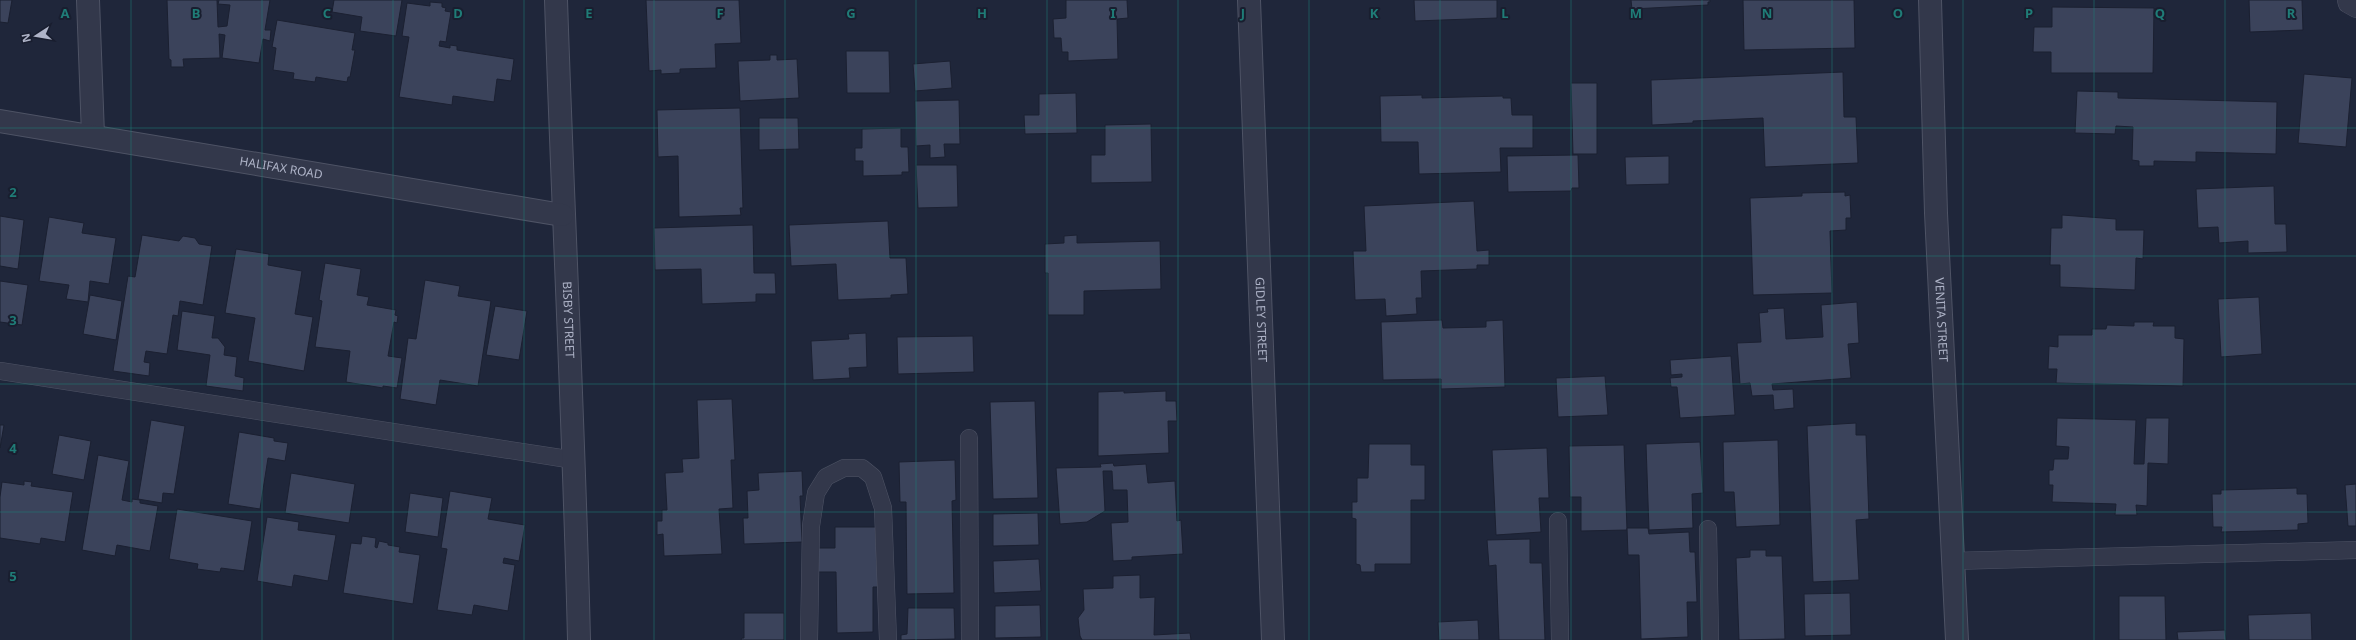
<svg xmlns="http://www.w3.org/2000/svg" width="2356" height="640" font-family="'Noto Sans',sans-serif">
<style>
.building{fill:#3b435b;stroke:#1b2031}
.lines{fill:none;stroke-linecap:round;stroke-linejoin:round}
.service-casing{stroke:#4e5365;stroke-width:18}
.minor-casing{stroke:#4e5365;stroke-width:24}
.service{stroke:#33384b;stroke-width:17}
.minor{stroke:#33384b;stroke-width:22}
.grid{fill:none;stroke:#1f7c77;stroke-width:1;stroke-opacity:0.55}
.labels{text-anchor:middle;stroke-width:4;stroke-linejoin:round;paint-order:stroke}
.street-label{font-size:12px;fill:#aeb3c7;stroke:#191e2f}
.grid-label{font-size:13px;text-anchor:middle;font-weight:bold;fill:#1f7c77;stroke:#191e2f;stroke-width:4;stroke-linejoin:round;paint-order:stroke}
</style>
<rect width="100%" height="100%" fill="#1f263a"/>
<g class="building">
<path d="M0,0h12l-4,23 -8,-1z"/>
<path d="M167,0h50l1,27 9,-1 3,-21 -12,-1 1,-4h51l-5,30h6l-1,11 -7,-2 -4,24 -37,-5 3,-23 -6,-1 1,24 -37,1 1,8h-13v-7l-2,-1z"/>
<path d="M334,0h68l-6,36 -36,-5 2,-14 -30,-5z"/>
<path d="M646,0h93l2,43 -26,1 1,24 -36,1v4l-19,1v-4l-12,1z"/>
<path d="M1066,0h61l1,18 -11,1 1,40 -50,2v-9h-6l-1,-14h-7l-1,-19 13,-1z"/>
<path d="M1414,0h83v18l-82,3z"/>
<path d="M1631,0h79v2h-2v3l-76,4z"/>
<path d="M1743,0h111l1,48 -111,2z"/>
<path d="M2249,0h53l1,30 -53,2z"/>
<path d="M430,2l12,1v4l4,1 -1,3 6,1 -5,30 -6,-1 -1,5 11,2v-3l7,1v4l57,9 -3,22 -14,-2 -3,23 -41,-6 -1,9 -53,-8 10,-60 -7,-1 5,-33 23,3z"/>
<path d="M2052,7l102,1 -1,65h-102v-21h-18l1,-25h18z"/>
<path d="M277,20l78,13 -3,17h3l-5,27h-2l-1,5 -31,-5 -1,5 -22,-3 1,-6 -21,-3 3,-22 -4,-1z"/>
<path d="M846,51h43l1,42h-43z"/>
<path d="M770,55h7v5l20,-1 2,39 -59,3 -2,-40 32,-1z"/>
<path d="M950,61l2,27 -37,3 -2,-27z"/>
<path d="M1843,72l1,45h12l2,46 -93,4 -2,-49 -70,3v2l-41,2 -1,-45z"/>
<path d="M2304,74l48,4 -6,69 -48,-4z"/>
<path d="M1571,83h26v71h-24z"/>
<path d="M2077,91l41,1v6l159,4 -1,52 -80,-2v10l-42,-1v5h-15v-5l-7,-1 1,-33 -17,-1 -1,8 -40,-1z"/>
<path d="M1076,93l1,40 -52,1 -1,-19h15v-21z"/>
<path d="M1422,95v3l81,-2v2h8l1,17h21v33h-33l1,24 -82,2 -1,-32h-37l-1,-46z"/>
<path d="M959,100l1,44h-16l1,13 -15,1v-13l-14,1 -1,-45z"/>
<path d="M740,108l3,100h-3l1,7 -62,2 -1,-61 -20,1 -1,-47z"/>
<path d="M759,118h39l1,31 -40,1z"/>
<path d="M1151,124l1,58 -61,1v-28h14v-30z"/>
<path d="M901,128v19h7l1,25h-7v3l-39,1v-15h-8v-13h7v-19z"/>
<path d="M1578,155l1,33h-7l-1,3 -63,1 -1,-36z"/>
<path d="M1669,156v28l-43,1 -1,-28z"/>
<path d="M916,165h41l1,42 -40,1z"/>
<path d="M2274,186l1,38h11l1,28 -39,1v-12l-29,2 -1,-16 -20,1 -2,-39z"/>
<path d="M1845,192v4l5,-1 1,23h-5v12l-16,1 2,62 -79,2 -3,-97 52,-2v-3z"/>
<path d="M1474,201l3,50 12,-1v15h-12v4l-56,2 1,27h-6l1,16 -31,2 -1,-17 -30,1 -2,-49h13l-2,-45z"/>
<path d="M2062,215l54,4v11h28l-1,29 -7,-1 -1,32 -75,-3v-22h-10l1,-37h11z"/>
<path d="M0,216l24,4 -6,49 -18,-3z"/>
<path d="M49,217l35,6 -2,10 34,5 -7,46 -19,-3 -2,21 -22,-3 3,-14 -30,-4z"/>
<path d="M888,221l2,37h16l2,36 -17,1v3l-53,2 -2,-36 -45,2 -2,-41z"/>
<path d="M753,225l1,48h21l1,21h-20v8l-54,2 -1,-35 -46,1 -1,-42z"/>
<path d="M142,235l37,6 4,-5 12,2 4,6 13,2 -9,59 -23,-4 -2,15 -5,-1 -6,39 -21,-3 -2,11 6,1 -1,13 -36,-5 15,-95 7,1z"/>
<path d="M1077,235v8l83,-2 1,48 -77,2v24h-36v-42h-3v-29l19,-1v-7z"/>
<path d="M236,249l33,5 -1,11 34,6 -7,43 18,3 -9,54 -56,-10 7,-43 -30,-5z"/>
<path d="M325,263l36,6 -4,26 12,2 -2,8 29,5 -1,5 3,1 -1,7 -3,-1 -6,34 14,2 -5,30 -14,-2v2l-37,-6 4,-31 -35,-4 7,-46 -3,-1z"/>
<path d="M425,280l35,6 -2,10 33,5 -13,85 -38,-6 -4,25 -36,-6 8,-61 8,1z"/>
<path d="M0,281l28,4 -6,40 -22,-3z"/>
<path d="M90,295l32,6 -6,39 -33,-6z"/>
<path d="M2259,297l3,57 -41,3 -3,-58z"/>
<path d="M1857,302l2,41 -11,1 3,34 -79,6 1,6 20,-1 1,19 -20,2 -1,-15 -21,1 -2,-13 -10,1 -3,-41 24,-1 -2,-29 9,-1 -1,-3 17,-1 2,31 37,-2 -2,-32z"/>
<path d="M495,306l32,5 -8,49 -33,-5z"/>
<path d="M182,311l33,5 -3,22h6l7,9 -1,8 13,2 -2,19 9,2 -1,13 -37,-5 4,-31 -33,-5z"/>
<path d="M1442,320l1,8 43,-1v-6l17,-1 2,67 -64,2v-10l-58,1 -2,-58z"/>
<path d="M2134,322h20l-1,4h22v12l9,1 -1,47 -127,-3 1,-14h-9l1,-23 9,1v-12h34v-6h14l1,-4 27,1z"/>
<path d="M866,333l1,34 -18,1 1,10 -37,2 -2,-39 38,-2 -1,-5z"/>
<path d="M973,336l1,36 -76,2 -1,-37z"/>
<path d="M1731,356l4,59 -55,3 -3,-31h-6l-1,-9 12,-1v-3l-11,1 -1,-15z"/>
<path d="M1605,376l3,39 -50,2 -2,-39z"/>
<path d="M1124,391v2l42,-2v10h10l1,20h-9l1,32 -71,3v-64z"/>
<path d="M732,399l3,61h-4l2,48 -14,1 3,45 -58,2 -1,-22 -6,1v-14h5v-11h5l-2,-37 18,-1 -1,-13 17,-1 -2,-58z"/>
<path d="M1035,401l3,97 -45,1 -3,-97z"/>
<path d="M2057,418l79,2 -2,44h10l2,-46h23l-1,46 -20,-1 -1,43 -11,-1 1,10h-22l1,-11 -64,-2 1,-17h-4v-15h4l1,-11h14l1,-12 -13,-1z"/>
<path d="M151,420l34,6 -11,68 -11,-1 -1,10 -24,-4z"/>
<path d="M1856,423v12h10l3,84 -13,1 3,60 -46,2 -6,-156z"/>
<path d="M0,425h4l-4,23z"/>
<path d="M239,432l35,6v3l14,2 -3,18 -17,-3 -8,51 -32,-5z"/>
<path d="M59,435l32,6 -7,39 -32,-6z"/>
<path d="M1778,440l2,85 -44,2 -2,-35h-10l-1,-50z"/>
<path d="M1700,442l3,51 -11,1 1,34 -44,2 -3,-86z"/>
<path d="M1369,444h42v21h14v35h-14v64h-36v8h-14l-1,-7 -4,-1v-45l-4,-1v-16h5v-24h11z"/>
<path d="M1624,445l3,85 -46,1v-34h-11l-1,-51z"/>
<path d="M1547,448l2,50h-10l2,34 -45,3 -4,-85z"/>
<path d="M98,455l31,6 -7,39 10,2v-3l8,1v3l18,3 -8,45 -33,-6 -2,11 -33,-6z"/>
<path d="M955,460l1,40 -4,1 2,92 -47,1 -1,-92h-6l-1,-40z"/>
<path d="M1113,463l1,3 32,-2 2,19 27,-2 2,40 4,-1 2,34 -51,3v3l-19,1 -2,-38 17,-1 -1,-32h-14l-1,-19h-9l2,40 -18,11 -27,2 -4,-56 45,-1 -1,-3z"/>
<path d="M802,471l1,25h-3l2,46 -58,2 -1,-26h5l-1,-27 12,-1 -1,-17z"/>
<path d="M291,473l64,11 -6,39 -64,-10z"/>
<path d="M24,481l8,1 -1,4 42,6 -8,50 -24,-4 -1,6 -40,-6v-41l2,-15 22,3z"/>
<path d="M2356,484v42h-8l-3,-41z"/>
<path d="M2297,488v6h10l1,29 -10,1v6l-77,2 1,-5h-9l-1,-33h9v-4z"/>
<path d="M450,491l42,7 -4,21 37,6 -6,36 -15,-3 -1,5 12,2 -7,46 -34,-6 -2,10 -35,-5 10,-61 -6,-1z"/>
<path d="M410,493l33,5 -5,39 -33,-5z"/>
<path d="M177,509l75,12 -8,50 -23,-3 -1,4 -23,-3 1,-5 -29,-5z"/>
<path d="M1038,513l1,32 -46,1v-32z"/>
<path d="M267,517l32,5 -1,8 38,5 -8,46 -34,-6 -2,12 -35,-6z"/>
<path d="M835,527h44v60h-6v45l-36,1 -1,-61h-18v-24h17z"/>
<path d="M1627,528h21l1,6 40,-2 1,20h5l2,50h-10l1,35 -47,2 -2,-84h-11z"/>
<path d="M362,536l14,2 -1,9 2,1 2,-7 9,2v2l12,2 -1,5 21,3 -7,49 -70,-11 8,-50 10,1z"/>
<path d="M1530,539v24h12l3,77h-46l-3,-75 -7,1 -2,-26z"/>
<path d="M1750,550h16v6h16l3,83 -46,1 -3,-82 14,-1z"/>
<path d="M1039,559l2,32 -47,2 -1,-32z"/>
<path d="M1140,575v23l15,-1 -1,38 36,-2 1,7h-109l-2,-4 -2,-18 6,-8 -1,-21 30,-1v-12z"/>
<path d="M1850,593l1,42 -46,1 -1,-42z"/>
<path d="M2119,596h46l1,44h-47z"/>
<path d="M1040,605l1,32 -46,1v-32z"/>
<path d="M908,608h46l1,31 -54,1v-5l6,-1z"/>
<path d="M744,613h40v27h-43l1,-2h2z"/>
<path d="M2311,613l1,27h-63l-1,-25z"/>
<path d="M1478,620l1,20h-40l-1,-18z"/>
<path d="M2225,630l1,10h-48l-1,-8z"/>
</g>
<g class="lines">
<defs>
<g id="service">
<path d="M2346,0l1,4 9,5"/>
<path d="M0,371l574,89"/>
<path d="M969,438l1,202"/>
<path d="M1558,521l2,119"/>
<path d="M1708,529l2,111"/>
<path d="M1953,561l403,-11"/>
<path d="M809,640l2,-114 5,-33 10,-16 18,-9h18l11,9 10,31 5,132"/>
</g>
<g id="minor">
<path d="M88,0l5,135"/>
<path id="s1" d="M556,0c7,213 18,427 23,640"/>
<path id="s2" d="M1249,0l24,640"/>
<path id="s3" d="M1930,0l6,213 21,427"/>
<path id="s4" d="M0,121l562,94"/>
</g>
</defs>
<use href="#service" class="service-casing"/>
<use href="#minor" class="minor-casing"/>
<use href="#service" class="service"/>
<use href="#minor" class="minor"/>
</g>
<path class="grid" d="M131,0v640M262,0v640M393,0v640M524,0v640M654,0v640M785,0v640M916,0v640M1047,0v640M1178,0v640M1309,0v640M1440,0v640M1571,0v640M1702,0v640M1832,0v640M1963,0v640M2094,0v640M2225,0v640M0,128h2356M0,256h2356M0,384h2356M0,512h2356"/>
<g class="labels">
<g class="street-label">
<text dy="4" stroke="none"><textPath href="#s4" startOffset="285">HALIFAX ROAD</textPath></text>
<text dy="4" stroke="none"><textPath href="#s1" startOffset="320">BISBY STREET</textPath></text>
<text dy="4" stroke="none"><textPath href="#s2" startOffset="320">GIDLEY STREET</textPath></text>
<text dy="4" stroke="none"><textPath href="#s3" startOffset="320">VENITA STREET</textPath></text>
</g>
</g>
<g class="grid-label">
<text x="65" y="18">A</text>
<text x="196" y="18">B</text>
<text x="327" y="18">C</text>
<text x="458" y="18">D</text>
<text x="589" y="18">E</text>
<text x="720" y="18">F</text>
<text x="851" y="18">G</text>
<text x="982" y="18">H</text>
<text x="1113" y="18">I</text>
<text x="1243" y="18">J</text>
<text x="1374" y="18">K</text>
<text x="1505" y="18">L</text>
<text x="1636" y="18">M</text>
<text x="1767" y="18">N</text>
<text x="1898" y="18">O</text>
<text x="2029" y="18">P</text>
<text x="2160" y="18">Q</text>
<text x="2291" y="18">R</text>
<text x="13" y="197">2</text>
<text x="13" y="325">3</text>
<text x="13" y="453">4</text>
<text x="13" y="581">5</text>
</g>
<g transform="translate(36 36) rotate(258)" stroke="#191e2f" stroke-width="3" paint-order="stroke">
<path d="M0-3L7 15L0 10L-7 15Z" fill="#aeb3c7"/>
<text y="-6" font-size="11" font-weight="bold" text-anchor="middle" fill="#aeb3c7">N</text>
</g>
</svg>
